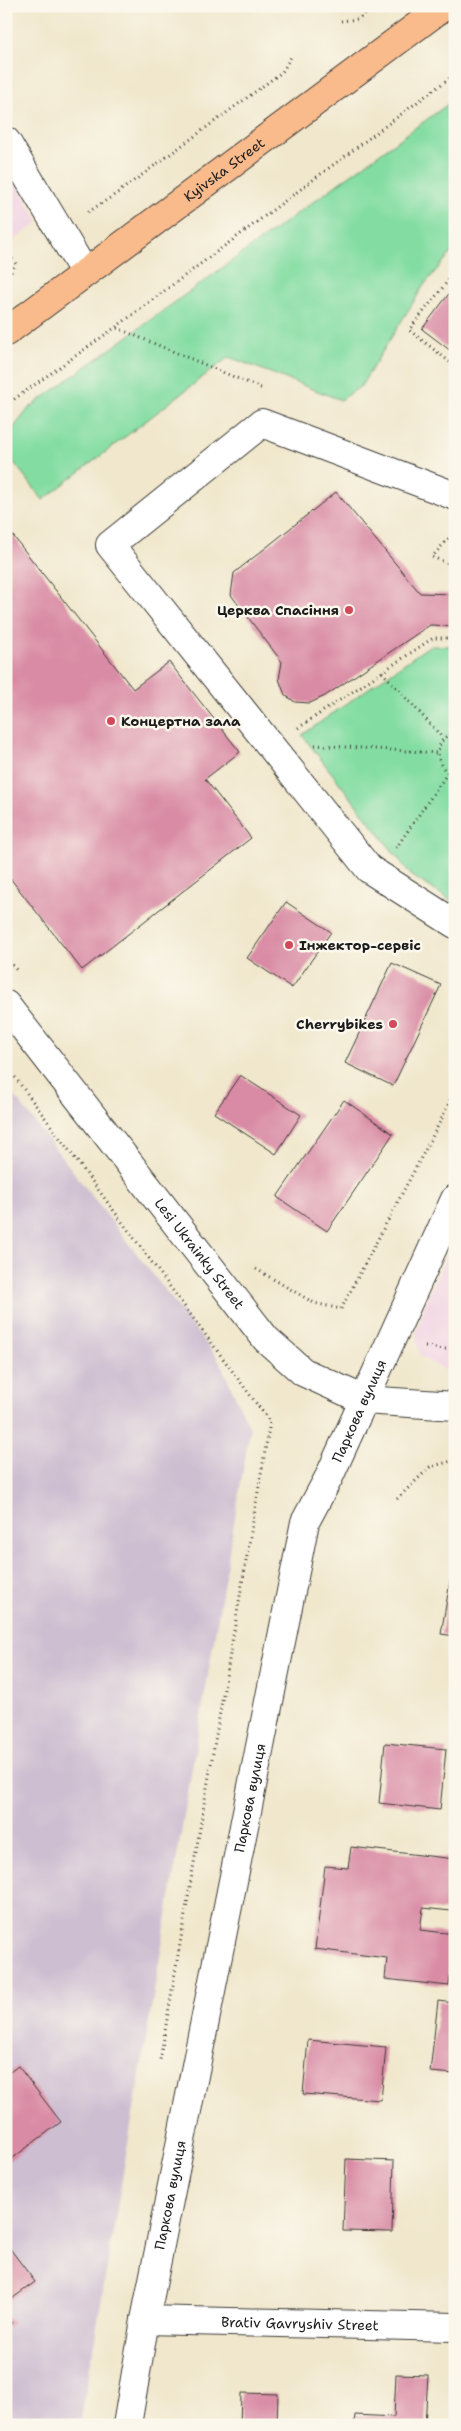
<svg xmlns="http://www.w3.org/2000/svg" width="461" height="2431" font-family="'Shantell Sans',sans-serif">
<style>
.built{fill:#f1d0e3}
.industrial{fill:#cebed1}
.green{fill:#83dda2;stroke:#507c5f}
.building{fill:#d98ba5}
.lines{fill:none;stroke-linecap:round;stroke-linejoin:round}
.minor-casing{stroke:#3c3a36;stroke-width:30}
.major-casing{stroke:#3c3a36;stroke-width:30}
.path{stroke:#3c3a36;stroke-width:3;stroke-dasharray:1 4;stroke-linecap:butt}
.minor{stroke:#fff;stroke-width:28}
.major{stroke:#fabb8c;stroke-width:28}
.poi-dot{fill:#d1495b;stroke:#fbf7ec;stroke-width:2}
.labels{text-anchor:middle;stroke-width:5;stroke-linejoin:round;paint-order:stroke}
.street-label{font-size:14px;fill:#1c1c1c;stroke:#fbf7ec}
.poi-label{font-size:14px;font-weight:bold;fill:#1c1c1c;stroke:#fbf7ec;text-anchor:end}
</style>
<rect width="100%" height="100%" fill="#fbf7ec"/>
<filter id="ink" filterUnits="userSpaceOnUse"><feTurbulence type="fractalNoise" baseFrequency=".02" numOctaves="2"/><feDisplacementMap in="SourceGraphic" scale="10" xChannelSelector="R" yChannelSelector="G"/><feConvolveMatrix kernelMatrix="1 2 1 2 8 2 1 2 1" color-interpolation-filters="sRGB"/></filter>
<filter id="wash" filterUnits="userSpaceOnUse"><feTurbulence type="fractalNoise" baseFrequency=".0096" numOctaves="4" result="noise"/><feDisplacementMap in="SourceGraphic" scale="20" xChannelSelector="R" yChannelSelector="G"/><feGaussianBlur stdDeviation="1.12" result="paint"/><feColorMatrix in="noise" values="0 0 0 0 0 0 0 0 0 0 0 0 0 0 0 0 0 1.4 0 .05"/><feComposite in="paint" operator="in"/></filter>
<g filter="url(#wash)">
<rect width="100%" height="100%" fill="#f0e7cc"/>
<g class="built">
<path d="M6,167l33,55 -33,24z"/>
<path d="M455,1238v133h-8l-27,-15 -4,-22 13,-41z"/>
</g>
<path class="industrial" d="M6,1085l213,275 31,69 -170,996h-74z"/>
<g class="green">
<path d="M455,99v149l-31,37 -63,101 -20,14 -112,-43 -186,143 -37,-48v-14l23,-30z"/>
<path d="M429,646h26v257l-43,-27 -110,-141z"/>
</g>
<g id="blocks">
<g class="building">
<path d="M455,286v68l-33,-25z"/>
<path d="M336,492l84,101 35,1v32l-25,-1 -105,71 -15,7 -15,-1 -10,-7 -6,-16 3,-17 -51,-67 3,-22z"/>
<path d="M6,527l127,162 36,-27 71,90 -35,27 46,59 -169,132 -76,-97z"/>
<path d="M286,902l45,30 -39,56 -45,-30z"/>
<path d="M392,963l49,22 -48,101 -48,-23z"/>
<path d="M240,1075l61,40 -25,39 -62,-41z"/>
<path d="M344,1100l49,34 -66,97 -50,-34z"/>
<path d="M452,1570h3v66l-14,-2z"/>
<path d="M385,1743l61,6 -6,61 -61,-7z"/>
<path d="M351,1847l104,12 -4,52 -28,-3 -3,22 35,4 -6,52 -64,-7 2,-21 -72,-9 10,-83 23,2z"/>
<path d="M438,2001l17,2v71l-25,-2z"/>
<path d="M308,2040l78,7 -5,53 -78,-6z"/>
<path d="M18,2066l43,56 -55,41v-88z"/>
<path d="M346,2159l48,2 -2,71 -49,-1z"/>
<path d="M8,2246l27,36 -29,21v-56z"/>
<path d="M6,2315l7,8 -7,5z"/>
<path d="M396,2374l32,1 -3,50h-71l1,-10 39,2z"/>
<path d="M241,2393l37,1 -1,31h-37z"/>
</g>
</g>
</g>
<g filter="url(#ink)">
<use href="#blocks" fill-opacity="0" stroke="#3c3a36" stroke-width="1"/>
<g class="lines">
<defs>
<g id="minor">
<path d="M6,141l79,132"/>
<path d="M455,496l-193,-73 -152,122 259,324 86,55"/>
<path id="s1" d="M6,1005l260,334 37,33 61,28 91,6"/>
<path id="s2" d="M145,2320l310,7"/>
<path id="s3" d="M127,2425l18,-105 160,-798 24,-45 126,-278"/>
</g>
<g id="major">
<path id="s4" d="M6,332l438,-326"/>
</g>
</defs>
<use href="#minor" class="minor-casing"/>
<use href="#major" class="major-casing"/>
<g class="path">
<path d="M341,21l17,-2 17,-13"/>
<path d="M88,212l28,-18 166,-122 9,-15"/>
<path d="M6,251l10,13 -10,16"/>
<path d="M455,272l-46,58 46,36"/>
<path d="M117,328l146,61"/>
<path d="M6,405l110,-78 339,-253"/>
<path d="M455,531l-23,26 23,9"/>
<path d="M382,672l61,66"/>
<path d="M298,728l135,-90h22"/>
<path d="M455,732c-24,8 -21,36 0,45"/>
<path d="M315,745l122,8"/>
<path d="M396,848l51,-74"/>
<path d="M6,957l12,15"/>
<path d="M6,1065l264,357 -110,638"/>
<path d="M256,1269l58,34 27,6 100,-189 14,-31"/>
<path d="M425,1347l30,3"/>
<path d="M397,1499l33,-32 25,-7"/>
</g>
<use href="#minor" class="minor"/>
<use href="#major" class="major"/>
</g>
</g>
<g class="poi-dot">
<circle cx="349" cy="610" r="5"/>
<circle cx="111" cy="721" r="5"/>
<circle cx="289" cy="945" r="5"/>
<circle cx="393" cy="1024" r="5"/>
</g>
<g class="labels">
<g class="street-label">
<text dy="5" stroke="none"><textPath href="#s4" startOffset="272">Kyivska Street</textPath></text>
<text dy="5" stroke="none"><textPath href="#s1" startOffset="315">Lesi Ukrainky Street</textPath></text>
<text dy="5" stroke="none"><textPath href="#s3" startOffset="1044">Паркова вулиця</textPath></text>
<text dy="5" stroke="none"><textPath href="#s3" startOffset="639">Паркова вулиця</textPath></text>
<text dy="5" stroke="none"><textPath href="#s3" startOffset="234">Паркова вулиця</textPath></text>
<text dy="5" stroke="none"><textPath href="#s2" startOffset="155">Brativ Gavryshiv Street</textPath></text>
</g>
<g class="poi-label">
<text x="339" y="615">Церква Спасіння</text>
<text x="121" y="726" text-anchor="start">Концертна зала</text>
<text x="299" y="950" text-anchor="start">Інжектор-сервіс</text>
<text x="383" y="1029">Сherrybikes</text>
</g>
</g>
<rect width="461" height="2431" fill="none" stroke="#fbf7ec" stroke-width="25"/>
</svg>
